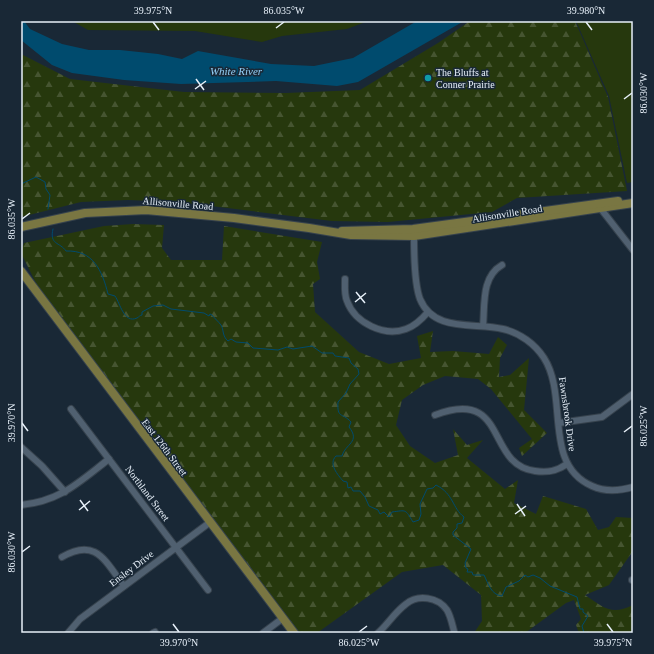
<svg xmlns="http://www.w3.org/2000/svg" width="654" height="654" font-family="Georgia,serif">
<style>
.green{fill:#26380d}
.forest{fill:url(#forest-firs)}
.water{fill:#004b6e}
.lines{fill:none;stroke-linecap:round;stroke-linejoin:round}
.stream{stroke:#004b6e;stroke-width:1}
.minor-casing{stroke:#36424d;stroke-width:8}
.major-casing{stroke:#36424d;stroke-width:10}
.minor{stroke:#506070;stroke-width:6}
.major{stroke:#797642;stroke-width:8}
.ticks{fill:none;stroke:#e7f0f9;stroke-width:1.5}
.culture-dot{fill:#0f9aa8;stroke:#192836;stroke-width:1.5}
.labels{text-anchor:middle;stroke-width:3;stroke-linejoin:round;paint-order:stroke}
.poi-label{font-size:10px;fill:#e7f0f9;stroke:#192836;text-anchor:start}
.street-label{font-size:10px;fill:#e7f0f9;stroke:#192836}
.water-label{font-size:11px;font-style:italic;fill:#94d0f8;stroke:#192836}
.neatline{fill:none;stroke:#e7f0f9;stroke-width:1.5}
.ticks-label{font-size:10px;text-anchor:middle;fill:#e7f0f9}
</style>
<defs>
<pattern id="forest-firs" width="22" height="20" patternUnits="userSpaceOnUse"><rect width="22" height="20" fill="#26380d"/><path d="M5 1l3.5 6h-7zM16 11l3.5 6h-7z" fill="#465531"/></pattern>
</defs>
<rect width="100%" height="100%" fill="#192836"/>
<g class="green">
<path d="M72,21h296l-21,8 -65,7 -20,6 -67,-11 -107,-1z"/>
<path d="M576,21h57v161l-6,1 -18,-87z"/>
</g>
<g class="forest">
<path d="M470,21h105l33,76 19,94 -110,7 -25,14 -104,10 -56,-1 -154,-19 -50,-2 -47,2 -60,15v-163l49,25 114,13 102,1 74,-3 78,-47z"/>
<path d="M133,224l31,1 -2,23 9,12h51l2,-34 98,16 -5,20 3,17 -7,5 2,28 44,40 30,12 32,-6 -4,-22 16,-5 -3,21 23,-1 36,3 9,-17 9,8 -7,13 -1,19 11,-2 19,-17 -5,52 23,23 -25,23 -3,-8 13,-9 -41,-50 -13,-10 -33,-3 -22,9 -21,15 -6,25 14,21 25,17 23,-8 -5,-26 14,16 16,-5 -16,18 38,31 13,-9 -4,23 22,11 7,-18 43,13 12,21 11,-3 7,-10 17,1v33l-24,34 -24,10c18,12 26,21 48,10v28h-54l-3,-8 5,-6 -7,-19 -8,3 -41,30h-51l8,-12 -1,-26 -38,-30 -41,7 -85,61h-20l-259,-346 -17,-34 3,-10 80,-17z"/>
</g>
<path class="water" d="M21,21h3l6,8 32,15 27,6h31l38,4 24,5 16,-8 73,13 43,2 39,-8 64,-37h47l-106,61 -21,4 -61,-5 -95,3 -57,-4 -52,-7 -20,-8 -31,-25z"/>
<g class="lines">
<g class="stream">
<path d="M21,184l15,-7 9,5 1,7 4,6 -2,14"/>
<path d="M53,229c-4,16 7,13 13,22 27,-1 36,19 42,43l7,2c5,7 9,28 22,22 2,-1 3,-3 5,-3v-3l11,-6 10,-1 8,4 33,4 5,3 1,-2 2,1c3,4 6,6 9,10 3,5 1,11 7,16l3,-2 5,3 12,1 5,5 13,1 12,1 9,-3 6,2 19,-3 10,7h11l2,3 14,2 2,5 7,6 1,5 -9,10 -4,9 -8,9c-1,17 4,10 13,20l-2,5c12,15 -4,17 -7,29h-6c-8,8 2,19 7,25l4,1 1,6 3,-1 2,4h7l5,6 4,9 9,4 2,4 4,-2 5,5 3,-5c15,-2 13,-3 21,10l6,-2 2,-6 -1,-10 7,-15 6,-1 3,-3c18,9 16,23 28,32l-2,6 -5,1v4l-4,4v3l18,14 -6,14 1,5 2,1 -1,3h5l1,3h11c4,8 7,20 18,21l4,-9 13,-6 6,-6 3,2 5,-2 7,3 10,8 27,11 3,12h3v3l5,4 -6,10 2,7"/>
</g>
<defs>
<g id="minor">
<path d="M601,209l32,41"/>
<path d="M414,236c0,17 0,47 6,63 14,34 55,23 83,30 17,4 32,15 41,29 25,39 -2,106 48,128 13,6 27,5 41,1"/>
<path d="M345,279c0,7 -1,15 2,22 8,22 37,36 59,28 9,-3 16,-10 22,-17"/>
<path d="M483,326c2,-21 -2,-49 19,-61"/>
<path d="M71,409l137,181"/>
<path d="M435,415c74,-28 50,50 100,56 13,2 22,0 32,-7"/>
<path d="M559,423l43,-6 31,-23"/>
<path d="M21,447l21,19 23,26"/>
<path d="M21,505c40,-4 58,-23 88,-46"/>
<path d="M62,557c34,-20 43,4 62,29"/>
<path d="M632,580h1"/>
<path d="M68,633l12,-14 129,-96"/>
<path d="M153,633l2,-1"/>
<path d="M263,633l20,-15"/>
<path d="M378,633c10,-9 17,-21 28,-29 12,-10 32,-7 41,6 4,7 5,14 7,21"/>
</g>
<g id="major">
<path d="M21,227l64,-14 61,-3 88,8 75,10 42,7 63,1 219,-33"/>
<path d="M342,231l71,-2 205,-28"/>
<path d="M21,271l273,362"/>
</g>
</defs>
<use href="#minor" class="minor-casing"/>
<use href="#major" class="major-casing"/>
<use href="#minor" class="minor"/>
<use href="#major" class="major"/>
</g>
<path class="ticks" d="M153,22l6,8M586,22l6,8M276,28l8,-6M196,79l8,11M195,89l11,-8M624,99l8,-6M22,219l8,-6M356,292l9,11M355,302l11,-9M22,423l6,8M624,432l8,-6M80,500l8,11M517,504l8,12M79,510l11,-9M515,514l11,-8M22,552l8,-6M173,624l6,8M607,624l6,8M359,632l8,-6"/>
<circle class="culture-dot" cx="428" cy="78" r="4"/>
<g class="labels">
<g class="poi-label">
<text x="436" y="76">The Bluffs at<tspan x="436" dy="12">Conner Prairie</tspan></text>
</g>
<g class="street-label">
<text transform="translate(178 203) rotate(5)" y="4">Allisonville Road</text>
<text transform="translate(507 213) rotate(-9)" y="4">Allisonville Road</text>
<text transform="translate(568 414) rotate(82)" y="4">Fawnsbrook Drive</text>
<text transform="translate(165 447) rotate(53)" y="4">East 126th Street</text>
<text transform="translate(148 493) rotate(53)" y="4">Northland Street</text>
<text transform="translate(131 568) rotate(-37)" y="4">Ensley Drive</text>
</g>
<g class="water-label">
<text x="236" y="75">White River</text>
</g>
</g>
<rect width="654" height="654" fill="none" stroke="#192836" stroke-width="44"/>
<rect x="22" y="22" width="610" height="610" class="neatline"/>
<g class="ticks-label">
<text x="153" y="14">39.975°N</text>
<text x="284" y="14">86.035°W</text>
<text x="586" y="14">39.980°N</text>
<text transform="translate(643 93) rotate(-90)" y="4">86.030°W</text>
<text transform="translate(11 219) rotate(-90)" y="4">86.035°W</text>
<text transform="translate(11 423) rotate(-90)" y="4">39.970°N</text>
<text transform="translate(643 426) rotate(-90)" y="4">86.025°W</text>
<text transform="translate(11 552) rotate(-90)" y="4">86.030°W</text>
<text x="179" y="646">39.970°N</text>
<text x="359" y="646">86.025°W</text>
<text x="613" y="646">39.975°N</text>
</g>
</svg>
